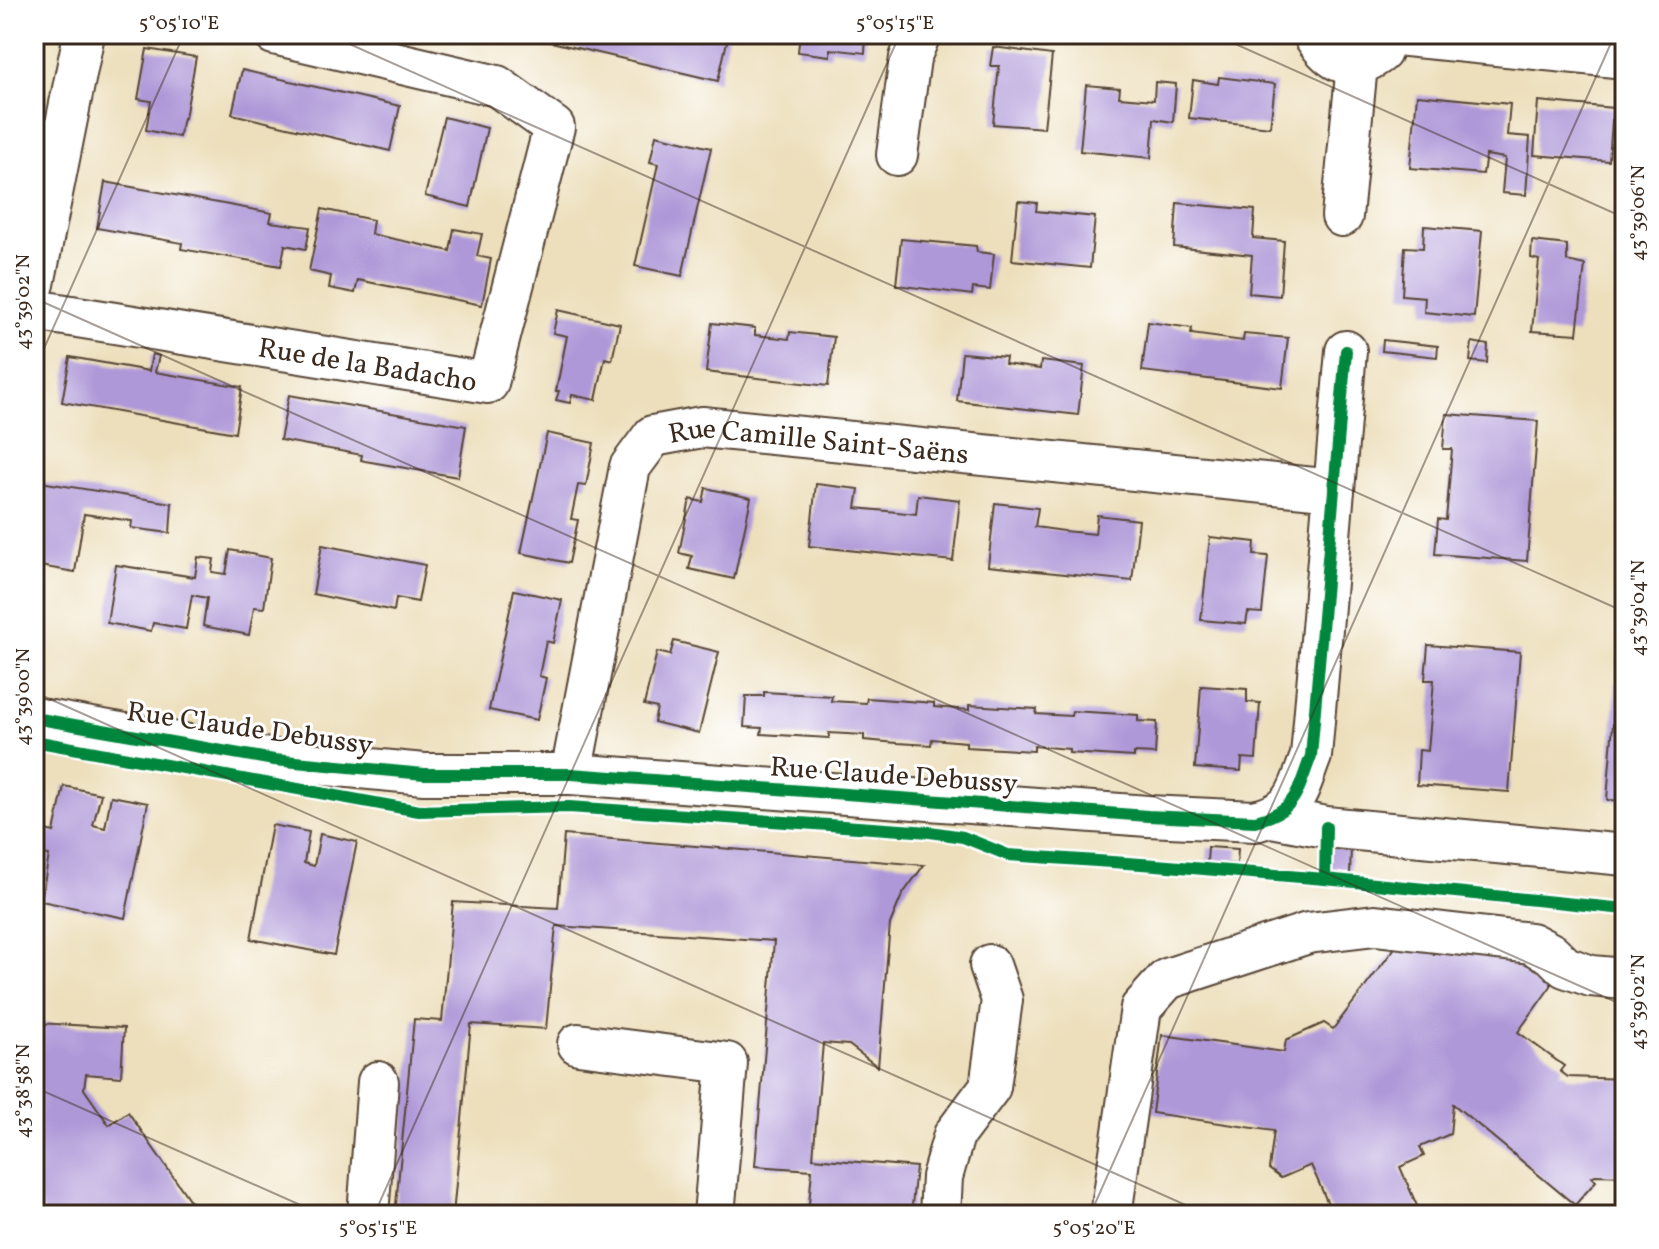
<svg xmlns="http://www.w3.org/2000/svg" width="1659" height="1249" font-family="Vollkorn,serif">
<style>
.building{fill:#af98d8}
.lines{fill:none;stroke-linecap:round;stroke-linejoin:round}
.minor-casing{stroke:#564536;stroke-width:44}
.minor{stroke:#fff;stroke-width:40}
.cycleway-casing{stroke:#fff;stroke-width:17}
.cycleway{stroke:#00873e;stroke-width:12}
.ticks{fill:none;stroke:#3b2a1e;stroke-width:2;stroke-opacity:0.45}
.labels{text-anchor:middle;stroke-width:6;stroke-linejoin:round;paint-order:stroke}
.street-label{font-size:28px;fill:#3b2a1e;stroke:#fff}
.neatline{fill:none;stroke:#3b2a1e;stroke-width:3}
.ticks-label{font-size:20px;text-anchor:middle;fill:#3b2a1e}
</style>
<rect width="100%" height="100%" fill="#fff"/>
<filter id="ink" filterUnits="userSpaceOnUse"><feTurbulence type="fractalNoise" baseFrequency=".0125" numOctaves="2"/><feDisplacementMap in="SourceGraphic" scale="16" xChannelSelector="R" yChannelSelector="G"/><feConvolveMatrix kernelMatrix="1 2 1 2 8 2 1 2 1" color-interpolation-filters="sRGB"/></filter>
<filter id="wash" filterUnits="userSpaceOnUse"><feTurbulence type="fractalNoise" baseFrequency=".006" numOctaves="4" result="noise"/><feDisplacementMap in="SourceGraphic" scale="32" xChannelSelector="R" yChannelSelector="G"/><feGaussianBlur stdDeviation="1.8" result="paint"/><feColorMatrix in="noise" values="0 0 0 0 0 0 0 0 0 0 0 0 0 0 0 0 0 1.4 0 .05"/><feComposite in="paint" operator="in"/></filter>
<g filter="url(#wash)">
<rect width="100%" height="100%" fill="#eddfbc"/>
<g id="blocks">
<g class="building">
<path d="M524,34h190l14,3 -10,44 -171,-40z"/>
<path d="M800,34h66l-1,19 -35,-4v7l-32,-4z"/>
<path d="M993,47l59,8 -8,73 -51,-4 6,-58h-9z"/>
<path d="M147,49l49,8 -11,61h-2l-4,19 -33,-7 5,-29 -13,-2z"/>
<path d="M242,70l158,36 -10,45 -158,-37z"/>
<path d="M1219,77l56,7 -5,43 -81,-9 4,-38 25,4z"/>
<path d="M1155,82l21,2 -3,38 -19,-3 -3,39 -71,-7 6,-66 34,3 -1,9 35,3z"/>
<path d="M1417,95l93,9 -3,31 23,2 -4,58 -24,-2 3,-35 -19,-3 -3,19 -73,-6z"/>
<path d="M1538,101l75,7 -4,53 -75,-6z"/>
<path d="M444,117l43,11 -17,79 -45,-11z"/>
<path d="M656,135l55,13 -29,128 -47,-10 23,-102 -8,-2z"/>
<path d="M105,182l167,31 -2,9 40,5 -4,22 -21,-4 -4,21 -100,-17 1,-6 -85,-15z"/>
<path d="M1018,201l19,2 -1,8 59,6 -5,51 -78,-8z"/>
<path d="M1177,203l78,7 -2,28 31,3 -4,55 -31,-3 3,-38 -78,-8z"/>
<path d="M322,209l51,11 -2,14 79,17 4,-22 28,5 -5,22 14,3 -9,46 -124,-25 -3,13 -26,-5 2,-12 -22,-5z"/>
<path d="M1424,226l58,5 -8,86 -50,-5 1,-15 -23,-2 3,-48 18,1z"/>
<path d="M901,239l75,7 1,6 17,2 -4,36 -17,-2 -1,7 -76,-10z"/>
<path d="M1532,241l35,4v16l18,4 -8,69 -45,-3 7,-71 -8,-2z"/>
<path d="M558,310l62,14 -8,36 -7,-2 -9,42 -24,-5 -2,8 -14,-3 3,-9h-3l11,-55 -14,-3z"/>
<path d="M1148,322l44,6 -1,6 52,7 1,-7 44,4 -6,50 -140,-17z"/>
<path d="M712,323l43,5v7l34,4 1,-7 44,5 -6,49 -122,-14z"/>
<path d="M1383,340l55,6 -1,11 -55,-6z"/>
<path d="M1472,342l16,3 -1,18 -17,-2z"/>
<path d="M962,353l44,4 -1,7 35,5 1,-8 43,5 -6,49 -121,-14z"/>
<path d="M152,354l7,2 -4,16 87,15 -7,46 -173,-31 8,-45 79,14z"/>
<path d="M289,395l177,31 -8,51 -93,-16 -4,-1 1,-5 -82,-15z"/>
<path d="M1446,414l92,7 -11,140 -92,-7 3,-35 8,1 6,-71h-9z"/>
<path d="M547,433l47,10 -8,43 -8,-1 -7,34 7,1 -9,43 -48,-10z"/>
<path d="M34,481l138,22 -2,30 -39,-5 1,-7 -48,-7 -9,58 -41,-7z"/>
<path d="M816,484l43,5 -3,19 31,3 29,3 2,-19 42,5 -7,61 -144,-15z"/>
<path d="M706,488l45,10 -17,81 -45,-10 3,-13 -13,-3 11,-54 13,3z"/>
<path d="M995,503l43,5 -3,19 29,4 31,3 2,-19 42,5 -7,61 -144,-15z"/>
<path d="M1210,537l45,5 -1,13 14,1 -6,57 -14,-1 -2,12 -45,-4z"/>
<path d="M322,545l103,20 -7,37 -22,-4 -2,13 -81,-17z"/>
<path d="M230,550l41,8 -7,50 -10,-1 -5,28 -46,-9 4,-28 -15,-3 -6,34 -33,-6 -2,8 -44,-8 9,-58 79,12 3,-20 16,2 -2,13 14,2z"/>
<path d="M514,590l48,10 -9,43 -7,-2 -7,35 7,2 -9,42 -48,-10z"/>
<path d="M674,641l45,11 -20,81 -45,-11 3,-14 -13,-3 13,-53 13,3z"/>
<path d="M1428,645l92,7 -11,140 -92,-7 2,-35 9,1 6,-71h-9z"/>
<path d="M1618,659l7,1v141l-18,-1z"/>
<path d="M1201,686l46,3v13l13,1 -4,56 -14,-1 -1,13 -46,-3z"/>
<path d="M764,692l68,4 -1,5 17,1 18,1 1,-5 67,5v4l35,3v-5l68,4 -1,5 17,1 18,1 1,-5 66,4v6l19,1 -2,32 -21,-1v4l-65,-4v-4l-35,-3v5l-68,-4v-5l-34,-3 -1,6 -34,-2 -33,-3v-5l-35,-2v5l-68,-4 1,-6 -18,-1 2,-31h18z"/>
<path d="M64,786l37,8 -8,31 12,3 6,-32 37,7 -23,115 -84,-17 8,-46 -15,-3v-15l2,-9 18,4z"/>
<path d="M272,825l37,7 -5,31 10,3 6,-32 37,8 -23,113 -83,-16z"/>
<path d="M564,835l360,30 -22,30 -12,29 -12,143 -29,-22 -26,-2 -10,115 103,9 -5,48h-103l4,-45 -57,-4 19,-225 -218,-15 -10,103 -75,-5 -18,191h-58l19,-196 28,2 11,-119 105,6z"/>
<path d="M1208,847l30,2 -1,15 -30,-2z"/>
<path d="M1329,847l22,1 -1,26 -22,-1z"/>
<path d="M1407,932l27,22 5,-6 95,4 17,24v10l-33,46 46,34 -4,5 8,6 57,2v97l-30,-1 -3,2 4,4 -21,24 -122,-101 -3,30 -30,13 4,9 -24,11 21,48h-88l-22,-50 -30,13 -12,-9 5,-38 -122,-18 10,-78 122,17 2,-12 38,-17 9,6z"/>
<path d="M34,1014h4v9l86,5 -3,49 -35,-3 -2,15 25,36 19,-13 72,103h-154l-12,-17z"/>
</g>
</g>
</g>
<g filter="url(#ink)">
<use href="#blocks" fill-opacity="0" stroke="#564536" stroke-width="2"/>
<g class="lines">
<defs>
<g id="minor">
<path d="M1313,34c17,28 39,41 68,18"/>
<path d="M1396,35l229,23"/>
<path d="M897,155l13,-97 10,-24"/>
<path d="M1342,216l15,-151"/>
<path d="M34,284l50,-250"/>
<path id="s1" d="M34,310l454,73 66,-256 -57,-41 -223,-52"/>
<path d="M34,718l240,42 150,14h147l577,42 107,5c42,-10 42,-29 56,-65l35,-405"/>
<path id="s2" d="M571,774l59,-307 23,-31 49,-9 632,63"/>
<path d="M1272,817l54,10 299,28"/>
<path d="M578,1044l149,19 -13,152"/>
<path d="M368,1215l10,-133"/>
<path d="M940,1215l2,-38 12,-42 36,-48 12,-87 -12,-35"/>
<path d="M1111,1215l30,-207 26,-29 141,-46 67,-8 156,18 21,11 13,13 26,9 34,3"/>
</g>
</defs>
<use href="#minor" class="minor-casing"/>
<use href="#minor" class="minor"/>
<defs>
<g id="cycleway">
<path d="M34,718l240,42 150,14h147l577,42 107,5c42,-10 42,-29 56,-65l35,-405"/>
<path d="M34,741l385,70 150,-4 361,25 33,5 45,18 148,10 169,14"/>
<path d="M1326,827l-1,52 300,30"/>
</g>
</defs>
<use href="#cycleway" class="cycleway-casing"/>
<use href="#cycleway" class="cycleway"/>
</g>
</g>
<path class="ticks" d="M327,34l1298,578M1213,34l412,184M34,298l1591,708M34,371l150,-337M34,692l1174,523M34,1087l289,128M374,1215l526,-1181M1090,1215l525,-1181"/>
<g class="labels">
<g class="street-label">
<text dy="10" stroke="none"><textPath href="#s1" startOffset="338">Rue de la Badacho</textPath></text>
<text dy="10" stroke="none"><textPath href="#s2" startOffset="518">Rue Camille Saint-Saëns</textPath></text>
<text transform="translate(250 727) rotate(8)" y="10">Rue Claude Debussy</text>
<text transform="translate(894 774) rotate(4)" y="10">Rue Claude Debussy</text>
</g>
</g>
<rect width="1659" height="1249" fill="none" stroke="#fff" stroke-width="88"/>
<rect x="44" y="44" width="1571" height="1161" class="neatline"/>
<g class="ticks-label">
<text x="179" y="29">5°05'10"E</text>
<text x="895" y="29">5°05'15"E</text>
<text transform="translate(1637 213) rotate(-90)" y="7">43°39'06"N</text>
<text transform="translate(22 302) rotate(-90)" y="7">43°39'02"N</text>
<text transform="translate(1637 608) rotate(-90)" y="7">43°39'04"N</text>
<text transform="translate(22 697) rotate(-90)" y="7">43°39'00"N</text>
<text transform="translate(1637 1002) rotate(-90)" y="7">43°39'02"N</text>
<text transform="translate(22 1091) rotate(-90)" y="7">43°38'58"N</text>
<text x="378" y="1234">5°05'15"E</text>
<text x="1094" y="1234">5°05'20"E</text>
</g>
</svg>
